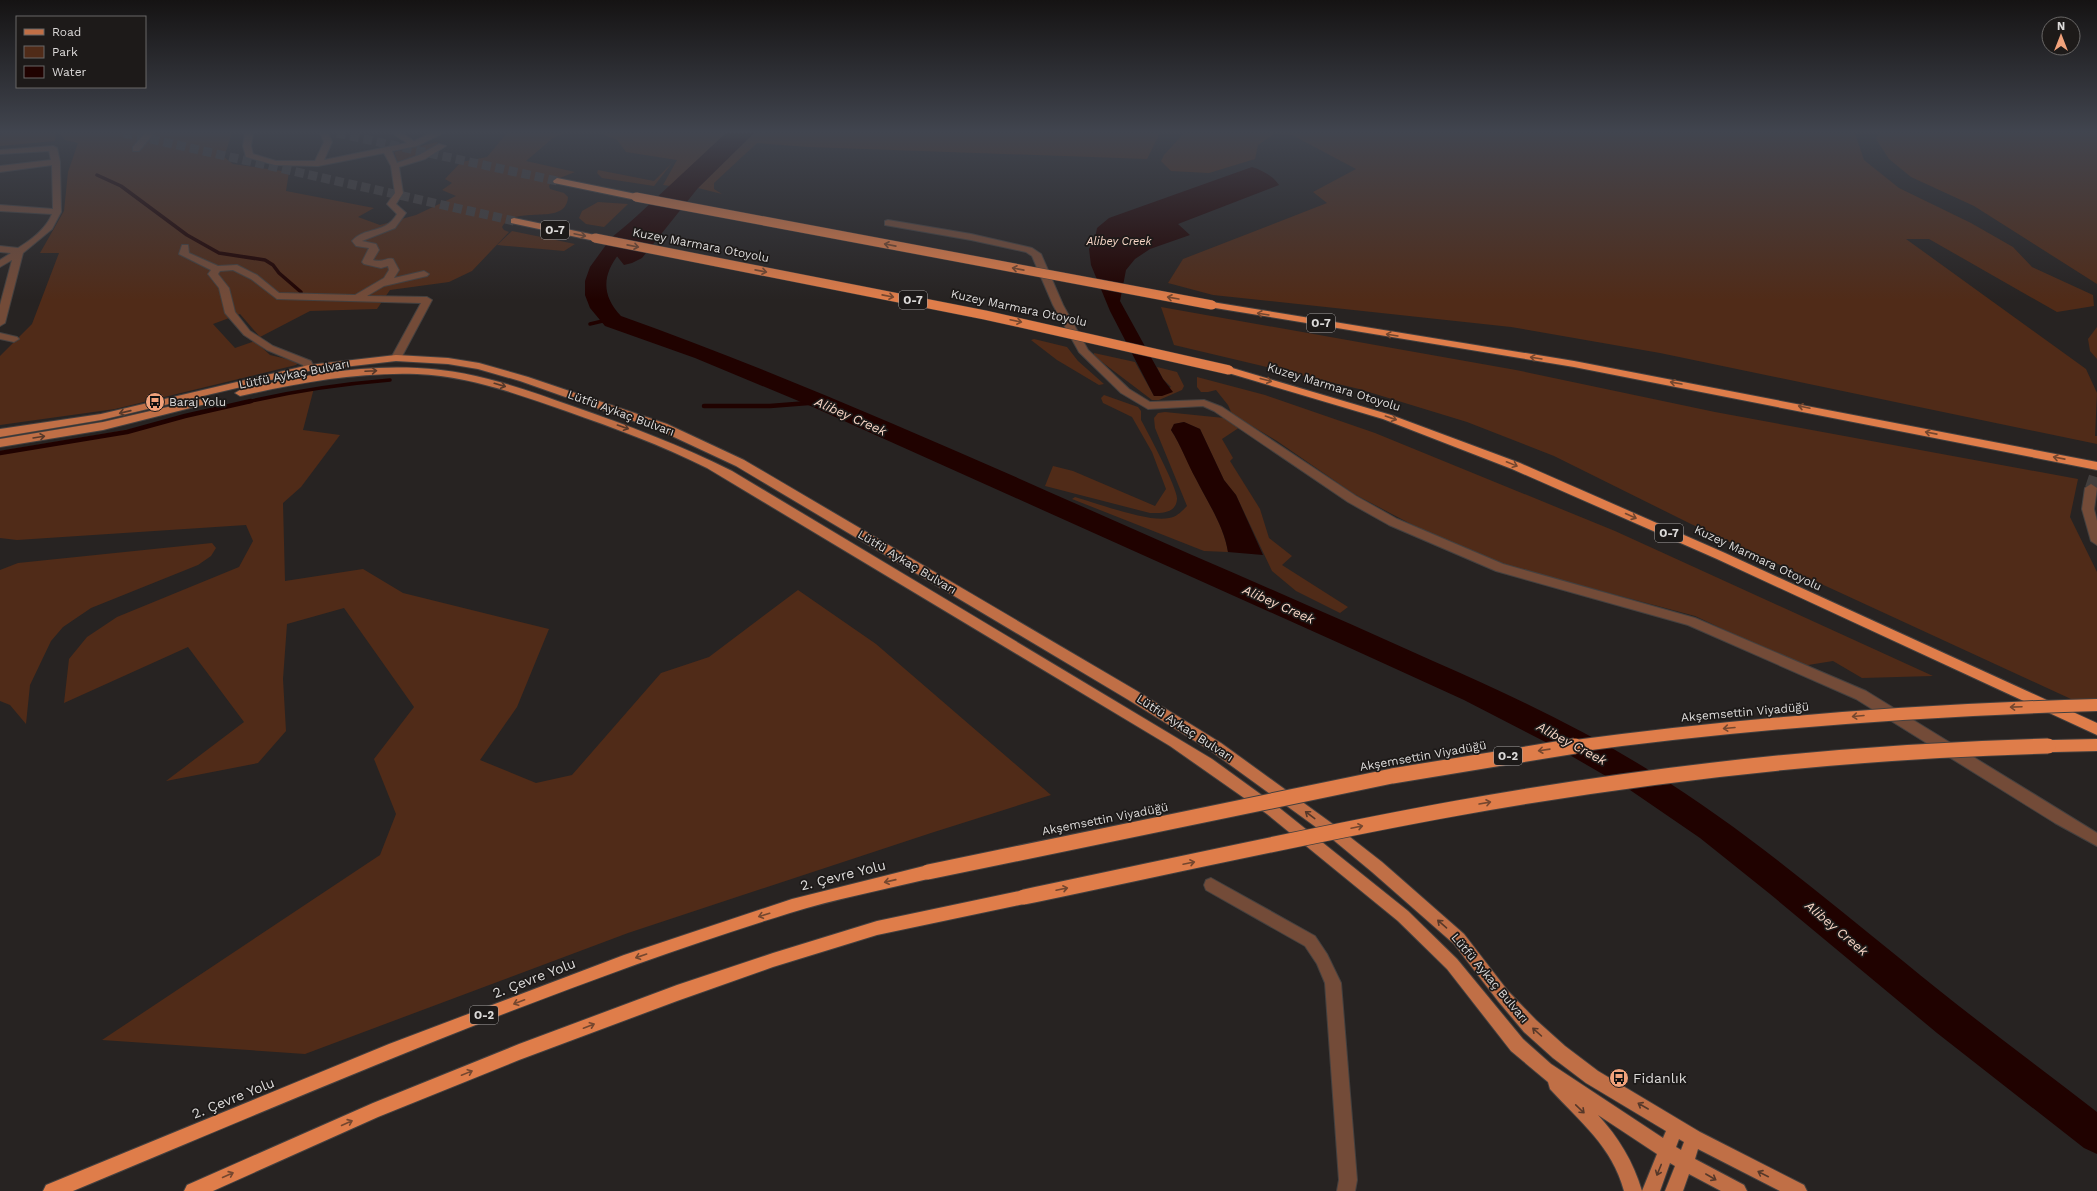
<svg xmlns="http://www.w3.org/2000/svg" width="2097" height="1191" font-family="'Work Sans',sans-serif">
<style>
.green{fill:#502b18}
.water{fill:#200200}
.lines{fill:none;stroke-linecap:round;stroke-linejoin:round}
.stream-far1{stroke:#200200;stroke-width:3.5}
.stream{stroke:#200200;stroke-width:4.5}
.river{fill:#200200;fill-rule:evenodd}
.minor-tunnel{stroke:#423e3d;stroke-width:12;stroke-dasharray:12 6;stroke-linecap:butt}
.highway-tunnel{stroke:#423e3d;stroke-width:9;stroke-dasharray:9 4.5;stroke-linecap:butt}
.minor-casing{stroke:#44403f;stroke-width:2}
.major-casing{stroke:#44403f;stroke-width:2}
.highway-casing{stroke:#44403f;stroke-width:2}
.minor{fill:#734b38;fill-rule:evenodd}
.major{fill:#c06f46;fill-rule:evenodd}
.highway{fill:#df7d4a;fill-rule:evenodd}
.highway-bridge-far2-casing{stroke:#44403f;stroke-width:10;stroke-linecap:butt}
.highway-bridge-far1-casing{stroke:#44403f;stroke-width:14;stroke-linecap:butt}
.highway-bridge-casing{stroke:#44403f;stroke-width:17;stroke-linecap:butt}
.highway-bridge-far2{stroke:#df7d4a;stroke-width:9}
.highway-bridge-far1{stroke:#df7d4a;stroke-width:12}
.highway-bridge{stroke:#df7d4a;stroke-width:15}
.oneway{stroke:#74472f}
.oneway2{stroke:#563829}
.labels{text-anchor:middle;stroke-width:3.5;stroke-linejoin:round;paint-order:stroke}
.shield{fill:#1d1a19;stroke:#a3a09f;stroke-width:1}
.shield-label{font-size:11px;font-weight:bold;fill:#dcdad9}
.far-water-label{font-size:11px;font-style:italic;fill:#f8d6c6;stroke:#1d1a19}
.street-label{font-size:12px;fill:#dcdad9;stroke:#1d1a19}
.poi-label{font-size:12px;fill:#dcdad9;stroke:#1d1a19;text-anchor:start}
.water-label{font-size:13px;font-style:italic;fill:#f8d6c6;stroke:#1d1a19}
.near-street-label{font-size:14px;fill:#dcdad9;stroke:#1d1a19}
.near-poi-label{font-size:14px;fill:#dcdad9;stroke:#1d1a19;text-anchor:start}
</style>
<rect width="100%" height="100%" fill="#272322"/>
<g class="green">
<path d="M2,133h54l-1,8 -55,5v-9z"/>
<path d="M60,133h172l-8,24 9,7 56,8 -3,19 88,17 -16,9 22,8 36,-10 40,-19 -14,-6 10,-7 -7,-4 16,-17 26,-5 20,-24h58l-12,5 -27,23 49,11 -23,9 -3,5 1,3 14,4 4,4c-2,31 -53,6 -66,30l2,3 5,2 -37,39 -23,11 -59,8 -13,19 -67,2 -50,26 -20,-23 -27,10 22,24 20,-7 15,14 29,7 -3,3 -181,44 -115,16v-69l32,-32 27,-71h-19l24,-42 4,-39 10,-29 -13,-3z"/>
<path d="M599,133h127l-56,53 -7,-1 14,-25 -51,-8 -9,-12z"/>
<path d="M754,133h406l-13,26 -338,-12 -52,-4 -43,40v6l8,5 -24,-6z"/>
<path d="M1184,133h671l9,27 35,28 72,35 42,24 19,20 61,28 1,11 -37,6 -128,-73h-23l180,130 11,24 -2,43h2v8l-437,-91 -149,-26 -298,-32 -45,-12 15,-24 144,-56 -14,-11 43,-23 -64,-34 -18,-1 -16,11 -3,14 -46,14 -38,-2 -10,-10 3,-6z"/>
<path d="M1879,133h218v151l-123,-78 -63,-29 -22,-18 -13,-20z"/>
<path d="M438,142l-2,4 -38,17 -4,-11z"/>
<path d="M672,163l-18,23 -52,-8 -5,-5 1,-3 56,11z"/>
<path d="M598,202l30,2 -24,23 -18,-3 -7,-6 3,-7z"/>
<path d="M512,231l63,13 -11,7 -67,-6z"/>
<path d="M1161,307l355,63 199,42 363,67 -8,38 27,55v139l-406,-187 -137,-68 -87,-34 -108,-33 -185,-44z"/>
<path d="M2097,327v32l-7,-8 -2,-12z"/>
<path d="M1034,339l33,8 11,14 26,23 -5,1 -42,-25 -26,-20z"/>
<path d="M1094,353l41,9 19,34 17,-9 -8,-8 -6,-12 20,5 7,14 -2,4 -23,10h-7l-58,-44z"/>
<path d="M1197,377l68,18 110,38 240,98 318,145 -71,2 -29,-17 -31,5 -107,-50 -194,-52 -75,-32 -72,-38 -77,-53 -45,-27 -4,-9 -12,-15 -8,2h-7l-4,-5z"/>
<path d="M314,388l-11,42 37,5 -39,52 -18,16 2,78 78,-12 40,24 146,36 -32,78 -37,53 56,23 36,-8 89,-102 48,-16 89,-67 78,54 175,151 -120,38 -303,100 -323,121 -203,-14 278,-185 16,-41 -22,-55 40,-52 -70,-99 -57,16 -4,55 3,52 -28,32 -92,18 78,-59 -56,-75 -124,56 5,-44 18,-22 30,-20 122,-50 14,-26 -7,-16 -229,15 -17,-2v-87l126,-21z"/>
<path d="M1104,395l34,12 3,4v9c7,13 37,69 36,79 -1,15 -16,14 -27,14l-105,-27 8,-20 20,5 82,35 11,-17 -14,-37 -20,-35 -29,-14 -2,-5z"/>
<path d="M1165,412l59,6 16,9 -18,12 11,19 -3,3 30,48 9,29 23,18 -10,9 66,42 -8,6 -44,-22 -24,-20 -36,-76 -12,-15 -24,-51 -16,-7 -10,2 -3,6c10,16 17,33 25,49 12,24 28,47 32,73l-24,-1 -132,-52 3,-2c21,6 75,26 94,21 8,-1 13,-7 18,-12l-32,-78 -1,-10 4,-5z"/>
<path d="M212,543l4,5 -5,8 -13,9 -107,43 -28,19 -12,14 -21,44 -4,39 -16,-19 -10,-4v-131l18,-7z"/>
</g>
<g class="water">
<path d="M726,133h28l-56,55 -56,70 -10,5 -8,2 -8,-10 5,-22 4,-6z"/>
<path d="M1252,167c10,3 21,9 27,18l-101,39 12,11 -40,14 -15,10 -9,11 -6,31 43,78 10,13 -11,4h-8l-44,-85 -19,-46 -2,-16 6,-10 2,-11 12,-10z"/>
<path d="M1184,422l16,7 24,51 12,15 27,60 -35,-3c-4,-26 -20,-49 -32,-73 -9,-16 -15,-34 -25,-49l3,-6z"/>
</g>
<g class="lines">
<g class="stream-far1">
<path d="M97,175l24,11 66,49 32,18 46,7 8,5 6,8 22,19"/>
<path d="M590,324l21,-5"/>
<path d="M247,402c47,-11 94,-18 143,-22"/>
<path d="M819,402h2"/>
</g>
<g class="stream">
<path d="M704,406h66l51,-4"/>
<path d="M0,453l127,-21 58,-16 66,-15"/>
</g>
<path class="river" d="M642,216l7,2 3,4c-5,7 -12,11 -19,17 -25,23 -39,49 -12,77 194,69 382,156 571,239 81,35 161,70 241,106 75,33 150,68 219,111 89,55 169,123 251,189 63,52 129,101 194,151v42l-13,-6 -147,-115 -167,-139 -70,-56 -70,-48 -69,-40 -97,-50 -125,-57 -526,-236 -118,-49 -90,-32 -15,-18 -5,-13v-14l5,-14 21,-29 24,-20z"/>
<path class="minor-tunnel" d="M2091,488l6,-18"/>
<g class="highway-tunnel">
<path d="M124,133l390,88"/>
<path d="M337,133l220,48"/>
</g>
<defs>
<g id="minor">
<path d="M145,133h9l-15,18h-6v-4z"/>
<path d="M245,133h8l-2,13 2,8 23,7h39l9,-19 -4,-9h8l4,9 -8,18 83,-17 -15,-10h10l12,8 17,-8h12l-26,13 -25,5 5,12 22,-8 20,-11 7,2 -21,13 -26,8 4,26 -7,11 10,9 -11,15 -33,13 14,3 3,6 -6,10c11,3 13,-3 20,-1l6,11 -5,8 30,-7 5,3 -2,2 -43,10 -17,10 60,1 5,3 -32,60h-8l-1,-2 30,-55 -144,-4 -26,-20 -18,-9 -13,1 -2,3 11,14 6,24 15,19 23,15 38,15 3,7 -5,3 -4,-1 -2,-5 -36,-15 -23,-15 -19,-22 -6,-25 -11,-14 3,-4 -32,-16 3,-9h6l1,8 29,13 19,-1 20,10 22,18 76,2 29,-17 5,-8 -1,-4 -7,2 -17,-4 -2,-2 7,-14 -13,-2 -4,-5c13,-15 33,-6 45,-27l-10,-10 8,-11 -4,-27 -7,-13 -66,13 -43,-1 -29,-8 -3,-11z"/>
<path d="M53,146l4,2 3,14 1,50 -9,17 -29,24 -18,70 -5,3v-21l12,-45 -12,7v-7l11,-7 -11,-1v-6l18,2c13,-8 28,-19 34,-34l-52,-3v-6l53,4 -1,-44 -52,7v-6l51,-6 -2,-9 -49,3v-4z"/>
<path d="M888,220l83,14 61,14 9,6 22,51 25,45 41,39 21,13 54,-2 18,7 134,89 41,23 106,45 192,54 171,73 231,142v13l-42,-23 -199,-124 -168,-74 -192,-54 -107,-46 -41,-23 -134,-91 -11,-5 -55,3 -27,-16 -42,-41 -26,-47 -21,-49 -6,-4 -55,-12 -86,-15v-4z"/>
<path d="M0,333l17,4 2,2 -5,3 -14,-3z"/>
<path d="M2091,484l6,4 -3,21 3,12v24l-6,-4 -9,-32 3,-21z"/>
<path d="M1211,878l104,58 12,18 14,29 16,197 -2,11h-18l2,-11 -14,-197 -8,-19 -12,-18 -99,-56 -2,-5 2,-5z"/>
</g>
<g id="major">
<path d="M396,355l52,3 31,5 49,14 139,47 77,36 393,231 84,52 120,87 41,32 82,72 44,57 28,29 29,26 33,25 102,61 104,53 3,6h-27l-82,-42 -3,10 49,26 3,6h-26l-32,-17 -6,17h-18l10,-25 -5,-3 -10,28h-18l15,-37 -59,-39c21,23 35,46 44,76h-18c-12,-45 -44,-69 -74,-102l-2,-7 -37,-31 -64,-82 -49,-48 -131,-107 -97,-68 -463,-278c-46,-23 -93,-40 -141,-57 -49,-17 -97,-35 -149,-37 -60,-2 -119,9 -177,22l-5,-3 5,-3c58,-14 117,-25 177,-22 54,2 105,20 155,38 55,19 108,39 160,65l480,288 65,47 131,105 49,48 66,80 28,25 112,74 3,-7 -80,-48 -33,-25 -29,-26 -26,-31 -44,-57 -82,-72 -41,-34 -120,-87 -84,-52 -391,-233 -77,-36 -139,-49 -42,-12 -30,-5 -52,-3 -87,10 -208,49 -101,17v-8l101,-15 208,-49zM1679,1139l5,3 -3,8 -5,-3z"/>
<path d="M202,399l5,3 -1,2 -103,26 -103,17v-8l103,-17z"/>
</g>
<g id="highway">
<path d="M557,178l79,16 4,3 -4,3 -82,-17 -1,-2z"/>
<path d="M514,218l81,17 4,3 -4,3 -84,-18v-4z"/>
<path d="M1212,302l362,59 523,101v8l-523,-103 -365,-60v-4z"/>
<path d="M1229,367l162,48 129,48 205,90 372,170v12l-380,-176 -205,-90 -129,-50 -158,-47 -1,-2 1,-2z"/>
<path d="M928,865l5,2 2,5 -2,5 -5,2c-46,11 -93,20 -138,34 -245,76 -481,180 -717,278h-30l3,-6 343,-141 235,-89 168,-56z"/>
<path d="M1024,890l5,2 2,5 -2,5 -5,2 -147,31 -104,32 -96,34 -158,59 -141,57 -165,74h-29l3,-6 186,-82 146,-59 158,-59 96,-32 104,-32z"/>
</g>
</defs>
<use href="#minor" class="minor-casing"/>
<use href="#major" class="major-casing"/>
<use href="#highway" class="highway-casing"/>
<use href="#minor" class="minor"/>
<use href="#major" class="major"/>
<use href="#highway" class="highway"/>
<defs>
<g id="highway-bridge-far2">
<path d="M636,197l576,108"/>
<path d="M595,238l390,77 244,55"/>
</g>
<g id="highway-bridge-far1">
<path d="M1568,747c176,-24 352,-37 529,-42"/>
<path d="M2008,747l89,-2"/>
</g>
<g id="highway-bridge">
<path d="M928,872l464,-96 183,-30"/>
<path d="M1024,897c144,-30 289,-63 434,-89 195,-35 392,-57 590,-62"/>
</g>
</defs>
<use href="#highway-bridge-far2" class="highway-bridge-far2-casing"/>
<use href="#highway-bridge-far1" class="highway-bridge-far1-casing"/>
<use href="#highway-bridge" class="highway-bridge-casing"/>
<use href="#highway-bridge-far2" class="highway-bridge-far2"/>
<use href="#highway-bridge-far1" class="highway-bridge-far1"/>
<use href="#highway-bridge" class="highway-bridge"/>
</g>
<defs><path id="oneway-shaft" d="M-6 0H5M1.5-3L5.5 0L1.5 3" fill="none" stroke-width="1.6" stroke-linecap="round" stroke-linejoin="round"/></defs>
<g class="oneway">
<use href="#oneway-shaft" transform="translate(580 235) rotate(12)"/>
<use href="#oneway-shaft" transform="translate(890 245) rotate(-169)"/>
<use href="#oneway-shaft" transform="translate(633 246) rotate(11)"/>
<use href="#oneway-shaft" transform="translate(1018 269) rotate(-169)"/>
<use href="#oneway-shaft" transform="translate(761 271) rotate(11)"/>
<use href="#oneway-shaft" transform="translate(888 296) rotate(11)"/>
<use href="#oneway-shaft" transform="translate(1173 298) rotate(-170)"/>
<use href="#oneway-shaft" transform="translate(1263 314) rotate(-171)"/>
<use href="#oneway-shaft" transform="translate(1016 321) rotate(12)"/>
<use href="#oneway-shaft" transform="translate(1392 335) rotate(-171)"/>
<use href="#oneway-shaft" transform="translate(1536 358) rotate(-171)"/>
<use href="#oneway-shaft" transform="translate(1266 380) rotate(15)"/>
<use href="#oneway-shaft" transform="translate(1676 383) rotate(-170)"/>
<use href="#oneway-shaft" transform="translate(1804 407) rotate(-168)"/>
<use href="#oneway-shaft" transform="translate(1391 418) rotate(19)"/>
<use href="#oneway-shaft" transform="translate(1931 433) rotate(-169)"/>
<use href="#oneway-shaft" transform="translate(2059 458) rotate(-169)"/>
<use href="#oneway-shaft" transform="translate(1512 464) rotate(22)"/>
<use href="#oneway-shaft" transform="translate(1631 516) rotate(24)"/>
<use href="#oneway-shaft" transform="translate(2016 707) rotate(178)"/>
<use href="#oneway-shaft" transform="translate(1858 716) rotate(175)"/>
<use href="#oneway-shaft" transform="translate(1729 728) rotate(175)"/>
<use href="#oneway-shaft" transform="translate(1544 750) rotate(172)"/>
<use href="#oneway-shaft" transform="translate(1485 803) rotate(-10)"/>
<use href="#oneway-shaft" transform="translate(1357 827) rotate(-12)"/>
<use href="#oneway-shaft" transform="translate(1189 863) rotate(-12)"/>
<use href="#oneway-shaft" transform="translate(890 881) rotate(167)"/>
<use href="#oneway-shaft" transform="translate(1062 889) rotate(-12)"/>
<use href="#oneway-shaft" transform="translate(764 915) rotate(163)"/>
<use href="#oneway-shaft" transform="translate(641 956) rotate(161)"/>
<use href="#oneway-shaft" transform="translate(519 1002) rotate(159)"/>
<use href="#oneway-shaft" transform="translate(589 1026) rotate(-21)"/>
<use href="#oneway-shaft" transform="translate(467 1073) rotate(-22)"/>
<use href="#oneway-shaft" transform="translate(347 1123) rotate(-24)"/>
<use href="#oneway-shaft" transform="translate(228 1175) rotate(-24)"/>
</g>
<g class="oneway2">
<use href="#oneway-shaft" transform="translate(371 371) rotate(-3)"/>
<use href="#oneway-shaft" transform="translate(500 385) rotate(16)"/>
<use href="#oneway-shaft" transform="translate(125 412) rotate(167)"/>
<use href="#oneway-shaft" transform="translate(623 427) rotate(19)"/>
<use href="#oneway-shaft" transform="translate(39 437) rotate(-9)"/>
<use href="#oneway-shaft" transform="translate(1310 815) rotate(-143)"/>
<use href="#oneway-shaft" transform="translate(1442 924) rotate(-139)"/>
<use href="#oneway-shaft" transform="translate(1537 1032) rotate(-138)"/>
<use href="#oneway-shaft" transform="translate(1643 1106) rotate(-150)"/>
<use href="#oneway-shaft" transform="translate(1580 1109) rotate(44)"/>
<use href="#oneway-shaft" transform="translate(1659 1170) rotate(112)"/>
<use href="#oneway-shaft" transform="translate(1763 1174) rotate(-153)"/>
<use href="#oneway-shaft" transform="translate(1711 1177) rotate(30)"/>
</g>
<linearGradient id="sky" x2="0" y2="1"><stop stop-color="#151313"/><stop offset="0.44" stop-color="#41454f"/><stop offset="1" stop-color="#41454f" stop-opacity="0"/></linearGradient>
<rect width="2097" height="300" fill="url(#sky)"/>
<defs>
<symbol id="bus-disc" viewBox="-11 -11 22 22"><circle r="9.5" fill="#f1a27b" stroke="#1d1a19"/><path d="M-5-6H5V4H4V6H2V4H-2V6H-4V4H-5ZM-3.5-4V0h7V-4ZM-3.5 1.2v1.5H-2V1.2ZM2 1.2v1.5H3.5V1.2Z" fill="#111"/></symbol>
</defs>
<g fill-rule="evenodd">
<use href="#bus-disc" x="144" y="391" width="22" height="22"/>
<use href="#bus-disc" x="1608" y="1067" width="22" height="22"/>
</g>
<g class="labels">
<g class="shield">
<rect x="541" y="221" width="28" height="18" rx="3"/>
<rect x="899" y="291" width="28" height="18" rx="3"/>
<rect x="1307" y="314" width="28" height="18" rx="3"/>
<rect x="1655" y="524" width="28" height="18" rx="3"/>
<rect x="1494" y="747" width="28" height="18" rx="3"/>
<rect x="470" y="1006" width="28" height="18" rx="3"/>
</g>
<g class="shield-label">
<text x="555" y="234">O-7</text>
<text x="913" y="304">O-7</text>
<text x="1321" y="327">O-7</text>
<text x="1669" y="537">O-7</text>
<text x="1508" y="760">O-2</text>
<text x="484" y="1019">O-2</text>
</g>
<g class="far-water-label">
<text x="1119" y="245">Alibey Creek</text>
</g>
<g class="street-label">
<text transform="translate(701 245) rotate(11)" y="4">Kuzey Marmara Otoyolu</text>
<text transform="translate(1019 308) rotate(12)" y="4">Kuzey Marmara Otoyolu</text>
<text transform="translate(294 374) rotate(-11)" y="4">Lütfü Aykaç Bulvarı</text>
<text transform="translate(1334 387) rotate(17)" y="4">Kuzey Marmara Otoyolu</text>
<text transform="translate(621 413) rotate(20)" y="4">Lütfü Aykaç Bulvarı</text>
<text transform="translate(1758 558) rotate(25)" y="4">Kuzey Marmara Otoyolu</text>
<text transform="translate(907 562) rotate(31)" y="4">Lütfü Aykaç Bulvarı</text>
<text transform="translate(1745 712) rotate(-5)" y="4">Akşemsettin Viyadüğü</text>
<text transform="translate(1185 728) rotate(33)" y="4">Lütfü Aykaç Bulvarı</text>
<text transform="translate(1423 756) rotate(-10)" y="4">Akşemsettin Viyadüğü</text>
<text transform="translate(1105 819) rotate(-11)" y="4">Akşemsettin Viyadüğü</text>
<text transform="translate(1490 978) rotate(50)" y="4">Lütfü Aykaç Bulvarı</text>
</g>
<g class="poi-label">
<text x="169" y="406">Baraj Yolu</text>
</g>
<g class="water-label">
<text transform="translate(851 416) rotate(24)" y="5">Alibey Creek</text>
<text transform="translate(1279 604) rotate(24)" y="5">Alibey Creek</text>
<text transform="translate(1572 743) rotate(28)" y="5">Alibey Creek</text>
<text transform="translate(1837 928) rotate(40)" y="5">Alibey Creek</text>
</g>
<g class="near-street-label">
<text transform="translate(843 875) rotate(-14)" y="5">2. Çevre Yolu</text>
<text transform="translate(534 978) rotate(-21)" y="5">2. Çevre Yolu</text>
<text transform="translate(233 1098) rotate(-22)" y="5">2. Çevre Yolu</text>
</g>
<g class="near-poi-label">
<text x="1633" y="1083">Fidanlık</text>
</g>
</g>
<rect x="16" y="16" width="130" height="72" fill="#1d1a19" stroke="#696766"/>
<rect x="24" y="29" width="20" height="6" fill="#c06f46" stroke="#696766"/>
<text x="52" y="36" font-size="12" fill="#dcdad9">Road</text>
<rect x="24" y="46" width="20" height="12" fill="#502b18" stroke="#696766"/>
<text x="52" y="56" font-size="12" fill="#dcdad9">Park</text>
<rect x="24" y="66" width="20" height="12" fill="#200200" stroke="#696766"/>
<text x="52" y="76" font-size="12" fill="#dcdad9">Water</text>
<g transform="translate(2061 36)"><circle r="19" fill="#1d1a19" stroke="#696766"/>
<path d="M0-3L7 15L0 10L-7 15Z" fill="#f1a27b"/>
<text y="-6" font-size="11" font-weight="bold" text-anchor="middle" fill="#dcdad9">N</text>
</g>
</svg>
